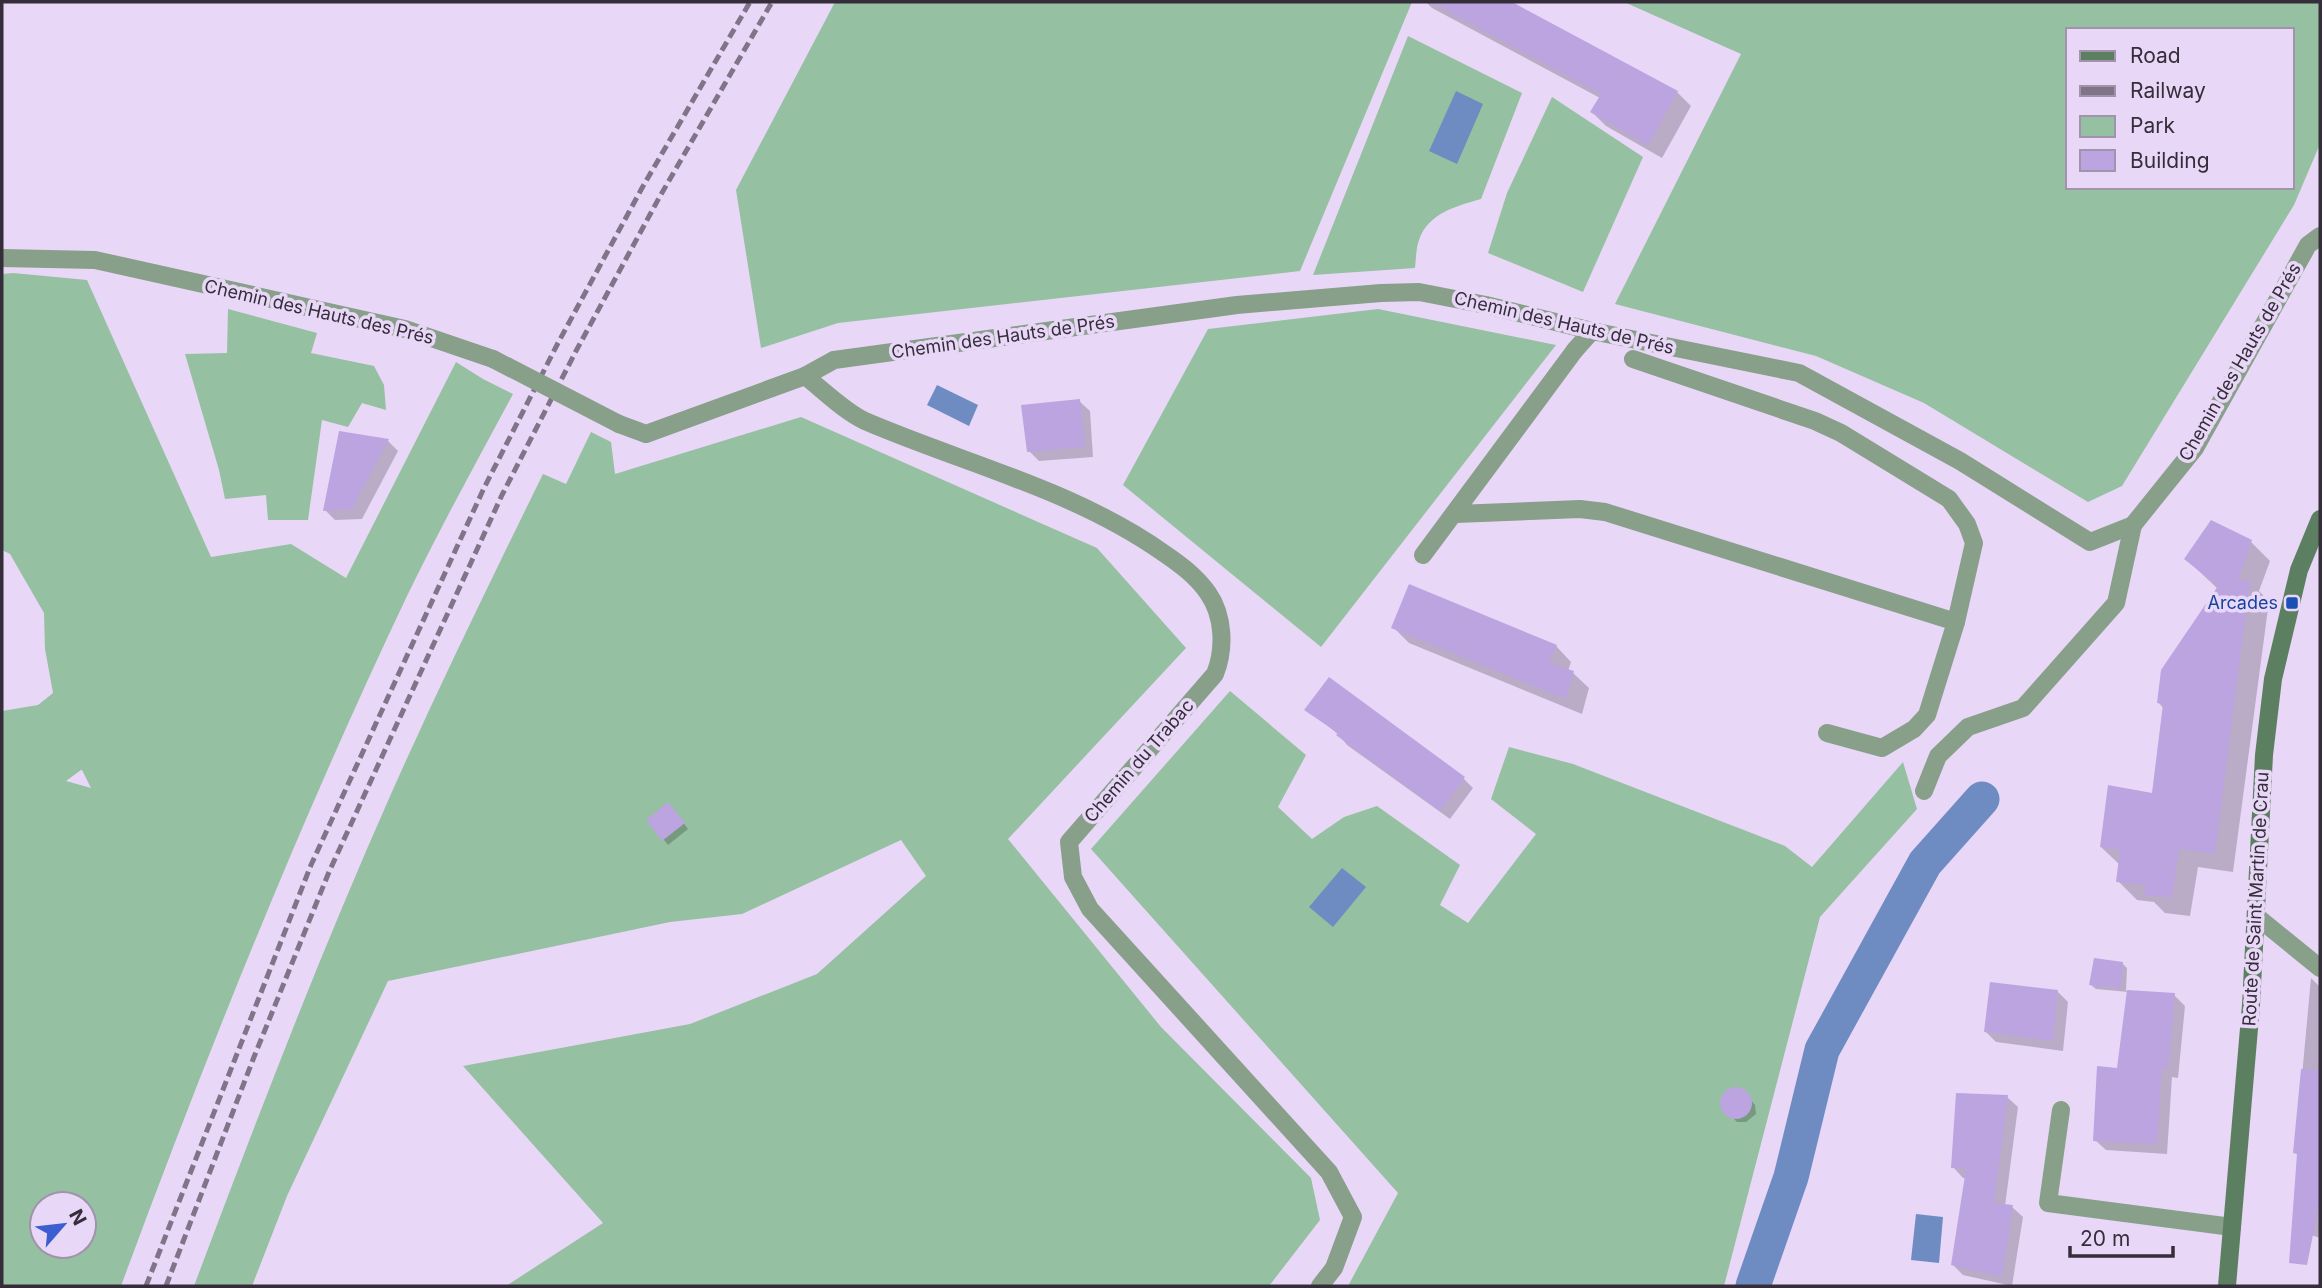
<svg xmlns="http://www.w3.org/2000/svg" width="2322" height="1288" font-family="Inter,sans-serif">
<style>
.green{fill:#95c0a1;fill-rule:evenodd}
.water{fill:#6e8cc1}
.shadow{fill:#0003}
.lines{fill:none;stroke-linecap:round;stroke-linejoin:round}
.canal{stroke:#6e8cc1;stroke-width:35}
.building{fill:#bca4e0}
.service{stroke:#889f8a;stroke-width:18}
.minor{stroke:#889f8a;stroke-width:18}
.tertiary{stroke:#889f8a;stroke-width:18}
.secondary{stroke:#5d7f61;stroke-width:18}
.rail{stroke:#807489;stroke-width:5;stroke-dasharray:10 5;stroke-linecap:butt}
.minor-bridge{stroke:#889f8a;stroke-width:18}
.transit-dot{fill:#1a4fb4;stroke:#e9d7f8;stroke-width:2.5}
.labels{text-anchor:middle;stroke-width:7;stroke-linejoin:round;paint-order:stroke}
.street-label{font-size:18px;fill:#352e3a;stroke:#e9d7f8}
.transit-label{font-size:18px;fill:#164399;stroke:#e9d7f8;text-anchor:end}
</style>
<rect width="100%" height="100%" fill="#e9d7f8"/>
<g class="green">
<path d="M835,2h577l-112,269 -462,52 -77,25 -25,-158z"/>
<path d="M1624,2h696v142l-26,61 -172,281 -34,16 -164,-99 -108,-47 -201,-52 126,-250zM2068,30h224v157h-224z"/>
<path d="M1408,36l114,57 -41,106c-24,7 -53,14 -62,41 -3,8 -3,19 -4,28l-102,7z"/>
<path d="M1552,97l91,60 -60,135 -95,-39 19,-60z"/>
<path d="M13,273l74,7 124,277 80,-13 55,34 110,-216 27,17 30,15c-36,67 -73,134 -106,202 -107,225 -200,457 -286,690h-119v-575l36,-6 15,-12 -8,-44 -1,-36 -34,-59 -8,-4v-276zM81,770h1l9,18 -25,-7zM42,1204h42v42h-42z"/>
<path d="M228,309l89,24 -6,20 63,13 10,19 2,25 -24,-7 -14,24 -26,-7 -14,100h-40l-2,-25 -41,4 -6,-29 -34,-116 42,-1z"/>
<path d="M1378,309l178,36 -235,302 -198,-162 85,-156z"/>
<path d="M801,417l296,131 89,100 -178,191 153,188 150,151 9,42 -51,66h-763l97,-63 -140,-157 227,-42 127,-50 109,-98 -25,-36 -159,74 -72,8 -282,59 -101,215 -35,90h-58c62,-165 125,-330 197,-492 48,-108 100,-214 152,-320l23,10 25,-52 20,10 4,32z"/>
<path d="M1230,691l76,64 -28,52 34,32 32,-22 33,-11 83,59 -20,40 28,18 68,-89 -45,-35 18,-52 64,17 212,82 27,21 91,-105 14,47 -97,108 -96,369h-376l50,-93 -307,-344z"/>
</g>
<g class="water">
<path d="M1456,91l27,13 -26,60 -28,-13z"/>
<path d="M937,385l41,20 -9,21 -42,-21z"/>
<path d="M1342,868l24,19 -33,40 -24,-20z"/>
<path d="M1916,1214l27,3 -4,46 -28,-3z"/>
</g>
<g class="shadow">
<path d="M1426,2h83l168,90 14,14 -29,52 -56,-32 -14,-14 8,-14 -168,-90z"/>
<path d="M1079,401l11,10 3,46 -54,4 -10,-10z"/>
<path d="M341,433l47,8 10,10 -36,68 -27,1 -10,-10z"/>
<path d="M2251,542l19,19 -11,30 10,10 -36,271 -35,-5 -8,49 -25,-3 -11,-11 -17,-2 -19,-19 2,-16 -19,-18 53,-52 10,-86 -5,-6 59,-114 -32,-30z"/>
<path d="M1393,627l163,19 15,16 -3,9 5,2 16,15 -7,26 -173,-71z"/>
<path d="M1307,709l157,70 9,9 -23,31 -103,-74 -8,-10z"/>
<path d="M673,809l15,20 -20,16 -20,-25z"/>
<path d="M2122,963l5,5 -1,23 48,4 11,11 -7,72 -6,-1 -5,77 -61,-4 -11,-10 23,-70 10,-78 -32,-3 -5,-4z"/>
<path d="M2311,978l9,9v251l-9,-3 -12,-78 -4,-5z"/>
<path d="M2058,992l10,10 -5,49 -67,-9 -10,-10z"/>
<path d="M1735,1089l9,3 11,13 1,9 -10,8h-9l-13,-13 -1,-8 4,-8z"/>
<path d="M2007,1097l11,10 -13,99 7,1 11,10 -11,69 -49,-11 -10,-10 13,-87h-3l-10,-11z"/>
</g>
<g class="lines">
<path class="canal" d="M1753,1286l38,-109 31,-127 103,-187 57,-64"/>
</g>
<g class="building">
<path d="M1431,2h81l166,89 -30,54 -58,-33 11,-18z"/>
<path d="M1080,399l5,48 -58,5 -6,-47z"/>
<path d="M339,431l50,8 -37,70 -29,2z"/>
<path d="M2211,520l41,20 -14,40 12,1 -35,273 -36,-5 -7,49 -28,-3 2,-10 -30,-3 4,-32 -20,-3 8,-62 44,8 11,-89 -6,-1 4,-33 57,-84 -34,-27z"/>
<path d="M1409,584l148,61 -8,18 25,8 -8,28 -175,-71z"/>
<path d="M1329,677l136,100 -25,34 -104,-76 2,-2 -34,-23z"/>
<path d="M668,802l17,21 -23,18 -16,-21z"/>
<path d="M2094,958l29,4 -2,26 -32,-3z"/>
<path d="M1990,982l68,8 -5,51 -69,-9z"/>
<path d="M2127,990l48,3 -7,75h-6l-5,76 -64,-3 4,-75 20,2z"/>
<path d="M2301,1069l19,1v129l-13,66 -18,-2 8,-109 -4,-1z"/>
<circle cx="1736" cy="1103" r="16"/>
<path d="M1956,1093l52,2 -14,108 19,2 -11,72 -51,-12 15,-96 -15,-1z"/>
</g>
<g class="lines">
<g class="service">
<path d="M1633,359l182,62 26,12 108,66 18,25 7,19 -18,79 -29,93 -13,14 -32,19 -55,-15"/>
<path d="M1456,514l124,-5 25,3 351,110"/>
<path d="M1423,555l152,-205"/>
<path d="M1924,791l14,-35 30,-29 55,-19 93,-105 17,-78"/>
<path d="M2061,1110l-13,93 184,24"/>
</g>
<g class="minor">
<path d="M2,258l93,2 310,69 88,30"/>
<path d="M1575,350l17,-19"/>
<path d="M805,376c18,14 40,36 60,45 100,43 210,69 300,133 16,11 31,22 43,39 16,23 17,56 7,81l-146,168 4,35 17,32 239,263 24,45 -19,51 -14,18"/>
<path d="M619,424l27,10 159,-58 29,-16 403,-55 144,-12 38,-1 67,13 106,26 207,42 161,88 130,81 43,-17 62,-77 113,-203 12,-9"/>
</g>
<path class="tertiary" d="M2256,916l64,52"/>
<path class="secondary" d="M2227,1286l24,-281 13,-250 9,-76 26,-109 21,-51"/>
<g class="rail">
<path d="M146,1286l165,-421 173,-377 74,-145 84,-155 108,-186"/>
<path d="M166,1286l88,-229 75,-185 173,-377 74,-144 83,-153 113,-196"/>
</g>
<path class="minor-bridge" d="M493,359l126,65"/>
</g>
<rect class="transit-dot" x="2285" y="596" width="14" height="14" rx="3.5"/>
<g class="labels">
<g class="street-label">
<text transform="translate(319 312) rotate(13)" y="6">Chemin des Hauts des Prés</text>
<text transform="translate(1564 323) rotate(13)" y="6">Chemin des Hauts de Prés</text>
<text transform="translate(1003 337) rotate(-8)" y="6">Chemin des Hauts de Prés</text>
<text transform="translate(2240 362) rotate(-60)" y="6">Chemin des Hauts de Prés</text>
<text transform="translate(1139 761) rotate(-49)" y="6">Chemin du Trabac</text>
<text transform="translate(2256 899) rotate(-87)" y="6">Route de Saint Martin de Crau</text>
</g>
<g class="transit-label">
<text x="2278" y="609">Arcades</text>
</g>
</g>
<rect width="2322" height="1288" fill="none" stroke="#352e3a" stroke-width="7"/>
<rect x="2066" y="28" width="228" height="161" fill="#e9d7f8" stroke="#a193ac" stroke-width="2"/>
<rect x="2080" y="51" width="35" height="10" fill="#5d7f61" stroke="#a193ac" stroke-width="2"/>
<text x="2130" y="63" font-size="21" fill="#352e3a">Road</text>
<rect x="2080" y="86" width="35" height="10" fill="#807489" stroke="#a193ac" stroke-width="2"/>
<text x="2130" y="98" font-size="21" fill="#352e3a">Railway</text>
<rect x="2080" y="116" width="35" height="21" fill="#95c0a1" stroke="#a193ac" stroke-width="2"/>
<text x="2130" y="133" font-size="21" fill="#352e3a">Park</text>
<rect x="2080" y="150" width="35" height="21" fill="#bca4e0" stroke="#a193ac" stroke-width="2"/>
<text x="2130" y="168" font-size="21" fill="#352e3a">Building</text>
<g transform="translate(63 1225) rotate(62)"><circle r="33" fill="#e9d7f8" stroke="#a193ac" stroke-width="2"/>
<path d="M0-5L12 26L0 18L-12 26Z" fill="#3b5ed0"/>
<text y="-10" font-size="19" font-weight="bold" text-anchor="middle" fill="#352e3a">N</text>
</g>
<path d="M2070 1246v10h103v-10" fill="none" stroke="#352e3a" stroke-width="3.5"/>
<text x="2080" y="1246" font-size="21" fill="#352e3a" stroke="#e9d7f8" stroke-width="5" paint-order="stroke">20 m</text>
</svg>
